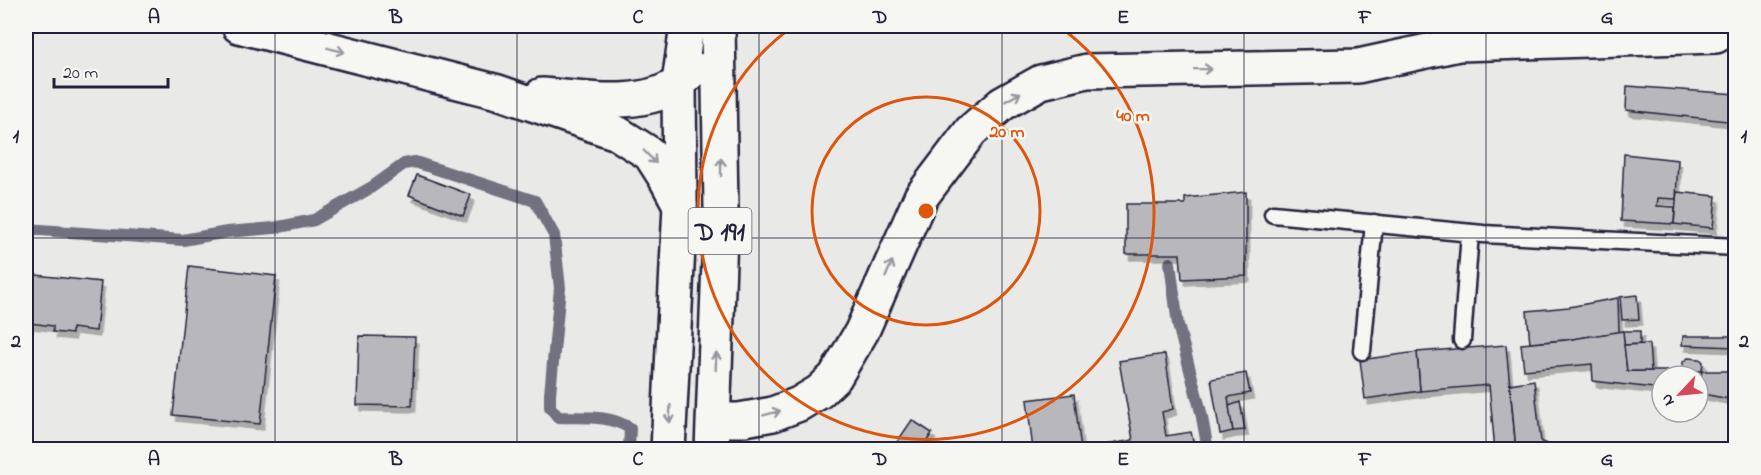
<svg xmlns="http://www.w3.org/2000/svg" width="1761" height="475" font-family="'Indie Flower',sans-serif">
<style>
.lines{fill:none;stroke-linecap:round;stroke-linejoin:round}
.stream{stroke:#71717f;stroke-width:12}
.building{fill:#b8b8bc;stroke:#22223b;stroke-width:1.5;filter:url(#shadow)}
.lane-casing{stroke:#22223b;stroke-width:21}
.primary-casing{stroke:#22223b;stroke-width:38}
.lane{stroke:#f6f6f2;stroke-width:16}
.primary{stroke:#f6f6f2;stroke-width:33}
.oneway{stroke:#9797a0}
.grid{fill:none;stroke:#22223b;stroke-width:1.5;stroke-opacity:0.55}
.ring{fill:none;stroke:#de560e;stroke-width:3}
.labels{text-anchor:middle;stroke-width:5;stroke-linejoin:round;paint-order:stroke}
.shield{fill:#f6f6f2;stroke:#626272;stroke-width:1.5}
.shield-label{font-size:26px;font-weight:bold;fill:#22223b}
.centre{fill:#de560e;stroke:#f6f6f2;stroke-width:3}
.ring-label{font-size:18px;text-anchor:middle;font-weight:bold;fill:#de560e;stroke:#f6f6f2;stroke-width:5;stroke-linejoin:round;paint-order:stroke}
.neatline{fill:none;stroke:#22223b;stroke-width:2}
.grid-label{font-size:20px;text-anchor:middle;font-weight:bold;fill:#22223b}
</style>
<defs>
<filter id="shadow"><feDropShadow dx="3.5" dy="6" stdDeviation="0" flood-color="#0004"/></filter>
</defs>
<rect width="100%" height="100%" fill="#e9e9e7"/>
<filter id="ink" filterUnits="userSpaceOnUse"><feTurbulence type="fractalNoise" baseFrequency=".0167" numOctaves="2"/><feDisplacementMap in="SourceGraphic" scale="12" xChannelSelector="R" yChannelSelector="G"/><feConvolveMatrix kernelMatrix="1 2 1 2 8 2 1 2 1" color-interpolation-filters="sRGB"/></filter>
<g filter="url(#ink)">
<g class="lines">
<g class="stream">
<path d="M26,229l157,11 44,-8 47,-4 40,-8 58,-33 32,-23 11,-2 120,39 19,34 6,53 -10,106v13l8,10c26,1 49,-3 72,11l-1,22"/>
<path d="M1170,263l8,62 23,87 7,38"/>
</g>
</g>
<g class="building">
<path d="M1627,86l109,8v28l-110,-12z"/>
<path d="M1624,154l54,6 -2,39 -18,-1 -1,8 18,1 -1,17 -53,-3z"/>
<path d="M417,175l54,20 -8,21 -54,-21z"/>
<path d="M1246,192v84l-64,3 -2,-25h-54v-50h59v-6z"/>
<path d="M1677,192l39,4 -3,32 -39,-4z"/>
<path d="M189,266l87,10 -16,148 -87,-9z"/>
<path d="M26,274l75,8 -5,49 -24,-3v6l-19,-2v-6l-23,-3 -1,6h-3z"/>
<path d="M1637,295l2,24 -17,1 -2,-23z"/>
<path d="M1618,298l1,34 -53,8 -36,3 -3,-32 42,-4z"/>
<path d="M1623,331h17v13l-16,1z"/>
<path d="M1623,331l4,40h75l-4,22v-17h-36v13l-69,-8 -1,-17 -68,6 -3,-26 45,-4z"/>
<path d="M359,336l56,1 -3,69 -55,-1z"/>
<path d="M1683,336h53v11l-54,-2z"/>
<path d="M1649,344l2,27h-24l-3,-26z"/>
<path d="M1506,345l10,105h-21l-6,-65 -69,6 -3,-39z"/>
<path d="M1417,352l3,39 -55,8 -5,-39z"/>
<path d="M1165,354l8,55 -11,3 4,24 25,-4 4,18h-84l-1,-6 23,-4 -14,-79z"/>
<path d="M1688,358l12,1 3,3 -1,9h-19v-9z"/>
<path d="M1702,371h34v12h-4l-3,16 -31,-6z"/>
<path d="M1246,373l4,20 -22,4 5,34 -13,3 -9,-55z"/>
<path d="M1534,380l7,62 26,8h-51l-6,-66z"/>
<path d="M1074,394l7,56h-48l-6,-50z"/>
<path d="M1240,402l5,28 -12,1 -4,-25z"/>
<path d="M912,420l20,13 -11,17h-26l-2,-2z"/>
<path d="M1110,444l1,6h-19v-3z"/>
</g>
<g class="lines">
<defs>
<g id="lane">
<path d="M1273,214l210,20 253,13"/>
<path d="M1462,340l8,-107"/>
<path d="M1362,351l12,-128"/>
</g>
<g id="primary">
<path d="M239,26l259,66 119,41 33,21 16,25 14,26"/>
<path d="M542,95c41,3 103,15 138,-13 5,-4 9,-9 14,-13"/>
<path d="M714,420h25l34,-6 26,-10 20,-12 16,-15 27,-46 59,-134 50,-66 31,-27 39,-22 46,-11 271,-5 101,-22 257,-8"/>
<path d="M668,450l12,-245 -1,-122 8,-57"/>
<path d="M712,450l9,-242 -3,-182"/>
</g>
</defs>
<use href="#lane" class="lane-casing"/>
<use href="#primary" class="primary-casing"/>
<use href="#lane" class="lane"/>
<use href="#primary" class="primary"/>
</g>
<defs><path id="oneway-shaft" d="M-6 0H5M1.5-3L5.5 0L1.5 3" fill="none" stroke-width="1.6" stroke-linecap="round" stroke-linejoin="round" transform="scale(1.5)"/></defs>
<g class="oneway">
<use href="#oneway-shaft" transform="translate(336 50) rotate(14)"/>
<use href="#oneway-shaft" transform="translate(1203 69) rotate(-1)"/>
<use href="#oneway-shaft" transform="translate(1013 97) rotate(-29)"/>
<use href="#oneway-shaft" transform="translate(650 157) rotate(46)"/>
<use href="#oneway-shaft" transform="translate(721 167) rotate(-90)"/>
<use href="#oneway-shaft" transform="translate(889 269) rotate(-67)"/>
<use href="#oneway-shaft" transform="translate(716 361) rotate(-88)"/>
<use href="#oneway-shaft" transform="translate(772 413) rotate(-15)"/>
<use href="#oneway-shaft" transform="translate(670 414) rotate(93)"/>
</g>
</g>
<path class="grid" d="M275,26v424M517,26v424M759,26v424M1002,26v424M1244,26v424M1486,26v424M26,238h1710"/>
<g class="ring">
<circle cx="926" cy="211" r="114"/>
<path d="M1060 27A228 228 0 1 1 792 27"/>
</g>
<g class="labels">
<rect class="shield" x="688.5" y="208" width="63" height="46" rx="4.5"/>
<g class="shield-label">
<text x="720" y="240">D 191</text>
</g>
</g>
<circle cx="926" cy="211" r="9" class="centre"/>
<g class="ring-label">
<text x="1133" y="121">40 m</text>
<text x="1007" y="137">20 m</text>
</g>
<rect width="1761" height="475" fill="none" stroke="#f6f6f2" stroke-width="66"/>
<g transform="translate(1680 394) rotate(244)"><circle r="28" fill="#f6f6f2" stroke="#a1a1a9" stroke-width="1.5"/>
<path d="M0-4.5L10 22L0 15L-10 22Z" fill="#d1495b"/>
<text y="-9" font-size="16" font-weight="bold" text-anchor="middle" fill="#22223b">N</text>
</g>
<path d="M54 78v9h114v-9" fill="none" stroke="#22223b" stroke-width="3"/>
<text x="63" y="78" font-size="18" fill="#22223b" stroke="#f6f6f2" stroke-width="4.5" paint-order="stroke">20 m</text>
<rect x="33" y="33" width="1695" height="409" class="neatline"/>
<g class="grid-label">
<text x="154" y="23">A</text>
<text x="396" y="23">B</text>
<text x="638" y="23">C</text>
<text x="880" y="23">D</text>
<text x="1123" y="23">E</text>
<text x="1365" y="23">F</text>
<text x="1607" y="23">G</text>
<text x="16" y="142">1</text>
<text x="1744" y="142">1</text>
<text x="16" y="347">2</text>
<text x="1744" y="347">2</text>
<text x="154" y="465">A</text>
<text x="396" y="465">B</text>
<text x="638" y="465">C</text>
<text x="880" y="465">D</text>
<text x="1123" y="465">E</text>
<text x="1365" y="465">F</text>
<text x="1607" y="465">G</text>
</g>
</svg>
